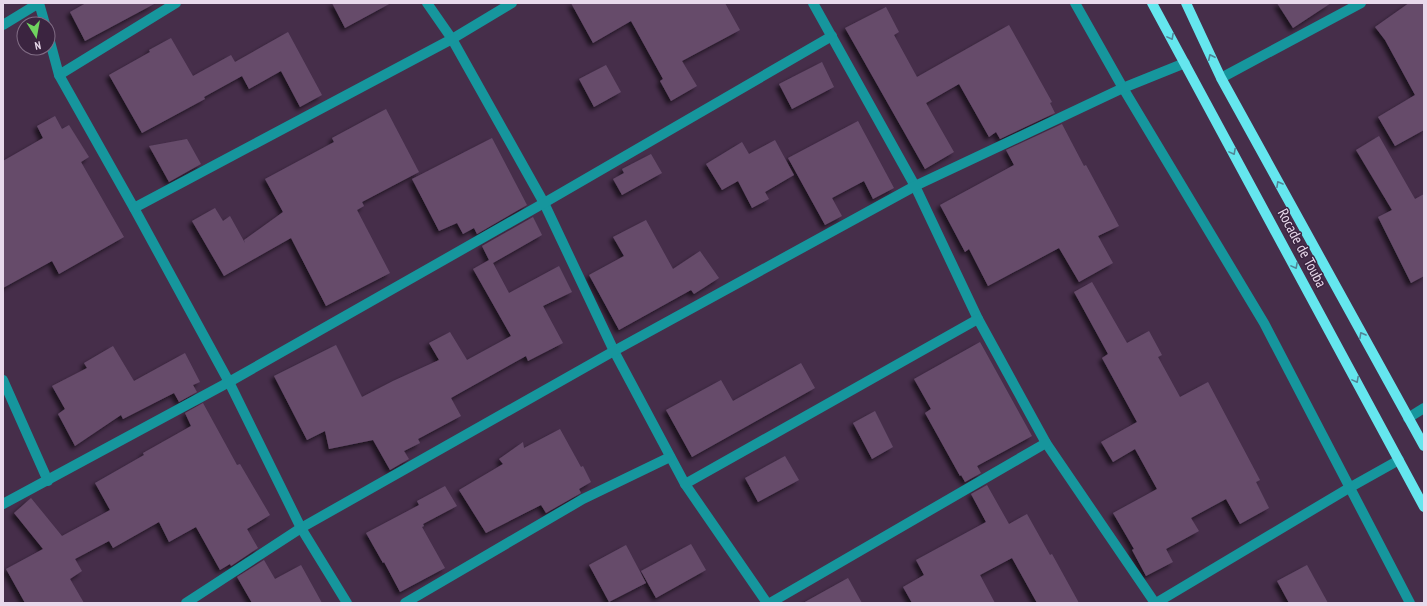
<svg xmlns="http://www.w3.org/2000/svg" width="1427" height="606" font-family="'PT Sans Narrow',sans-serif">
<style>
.building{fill:#664c6b;filter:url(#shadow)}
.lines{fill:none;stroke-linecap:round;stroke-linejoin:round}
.minor{stroke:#16969d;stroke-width:10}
.major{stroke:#65e6ee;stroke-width:10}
.oneway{stroke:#508597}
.labels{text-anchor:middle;stroke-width:3;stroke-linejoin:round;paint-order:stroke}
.street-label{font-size:15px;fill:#e8d9eb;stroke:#3b2440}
</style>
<defs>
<filter id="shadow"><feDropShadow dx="-3.5" dy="3.5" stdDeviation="2" flood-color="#0009"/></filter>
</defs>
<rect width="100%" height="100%" fill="#462e4a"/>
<g class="building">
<path d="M86,3h70l-71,38 -15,-29z"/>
<path d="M332,3h59l-46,25z"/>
<path d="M571,3h154l15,27 -58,31 15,25 -26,15 -11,-20 3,-2 -32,-58 -38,22z"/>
<path d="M1277,3h54l-38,25z"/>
<path d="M1409,3h15v127l-29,16 -17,-29 37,-22 -30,-55 -10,-13z"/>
<path d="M886,7l13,25 -5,3 23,42 92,-52 43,77 -2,1 5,10 -55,26 -4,-7 -7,5 -30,-53 -33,19 28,49 -29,17 -80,-141z"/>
<path d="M288,32l34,63 -22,12 -19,-36 -32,18 -7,-13 -38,21 1,2 -63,34 -33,-58 41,-23 -1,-2 22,-12 22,38 38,-21 4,7z"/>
<path d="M822,62l12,25 -42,22 -13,-25z"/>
<path d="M606,65l15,27 -27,15 -15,-28z"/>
<path d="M386,109l33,63 -57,30 2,4 -7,4 33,63 -64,33 -35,-68 -67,38 -32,-55 23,-13 8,13 7,-5 15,27 -1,-3 39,-28 -18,-33 69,-37 -2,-4z"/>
<path d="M55,116l7,13 7,-4 20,32 -8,5 43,75 -65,37 -7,-13 -49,27v-127l40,-23 -6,-12z"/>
<path d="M858,121l36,67 -21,11 -9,-18 -32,17 10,18 -17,9 -37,-67z"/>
<path d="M1062,124l22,42 2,-1 33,61 -21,10 15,27 -34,19 -20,-34 -71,38 -19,-37 -4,3 -25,-47 74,-40 -8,-15z"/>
<path d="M1379,136l36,63 9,-5v82l-13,7 -33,-66 14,-7 -36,-60z"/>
<path d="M492,138l35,67 -50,29 -3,-6 -11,6 -6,-11 -18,8 -27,-52z"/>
<path d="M187,139l14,25 -32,18 -20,-36z"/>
<path d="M775,140l19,35 -29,17 4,7 -17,9 -14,-27 -16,9 -16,-26 36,-22 7,12z"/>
<path d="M651,154l11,19 -40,22 -9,-16 11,-6 -2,-4z"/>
<path d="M533,217l9,18 -49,28 16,30 50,-27 13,26 -29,14 20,37 -35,18 -2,-5 -75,42 10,18 -43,23 2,4 -16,8 5,8 -19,11 -17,-30 -44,9 -4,-18 -18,9 -33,-64 62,-31 26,52 31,-16 46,-21 -10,-17 21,-11 17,28 44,-24 -38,-67 16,-9 -7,-14z"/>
<path d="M646,220l27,49 27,-18 19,27 -25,16 -3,-4 -72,40 -30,-55 35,-19 -11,-19z"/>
<path d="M1092,282l35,61 22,-12 13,24 -4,2 22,40 28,-15 52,98 -4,2 13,26 -29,16 -14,-25 -35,19 8,13 -33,18 7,13 -27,14 -14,-26 2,-1 -21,-36 44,-24 -22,-40 -22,13 -12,-20 36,-20 -35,-64 6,-4 -34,-62z"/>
<path d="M980,342l52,94 -55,30 4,7 -16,9 -4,-7 -1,1 -35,-63 6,-4 -17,-30z"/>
<path d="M113,346l21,35 51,-28 15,29 -7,3 4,7 -18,10 -5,-9 -51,26 -2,-4 -46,31 -17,-32 7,-5 -13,-23 35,-18 -3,-5z"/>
<path d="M801,363l14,25 -123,69 -26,-47 55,-30 12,21z"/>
<path d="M203,403l34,62 3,-1 30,51 -23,14 11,19 -27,18 -1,-2 -10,6 -24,-43 -27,15 -10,-20 -46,26 -4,-7 -34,18 7,12 -12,8 14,24h-59l-19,-34 37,-20 -29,-36 17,-15 31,38 48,-26 -15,-27 49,-28 -1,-2 48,-27 -6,-13z"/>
<path d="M875,411l18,36 -21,12 -19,-36z"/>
<path d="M560,429l21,38 2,-1 8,16 -12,7 2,4 -35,20 -5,-8 -55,28 -27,-43 44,-26 -4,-5 24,-17 1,6z"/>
<path d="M785,456l14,24 -41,22 -13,-24z"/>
<path d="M987,485l22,39 18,-10 23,41 2,-1 27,49h-42l-25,-45 -32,17 15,28h-83l-9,-16 21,-12 -8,-15 70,-38 -15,-28z"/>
<path d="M445,486l12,20 -34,18 1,2 -2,1 23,41 -45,24 -16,-30 -1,1 -17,-30 53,-28 -2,-4z"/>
<path d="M691,544l15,26 -50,28 -15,-27z"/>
<path d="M626,545l20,38 -37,19 -20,-37z"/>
<path d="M264,560l11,19 26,-14 21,38h-70l-15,-26z"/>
<path d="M1307,565l21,38h-39l-12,-22z"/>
<path d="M848,578l14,25h-59z"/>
</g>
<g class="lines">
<g class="minor">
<path d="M427,3l25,36 92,164 70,148 71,133 82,119"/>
<path d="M813,3l102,183 63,133 68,124 109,160"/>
<path d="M1075,3l48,85 141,235 146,280"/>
<path d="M3,25l36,-22 6,21"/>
<path d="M48,34l11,41 75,133 95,174 72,146 46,75"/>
<path d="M59,75l117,-72"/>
<path d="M1221,78l140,-75"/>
<path d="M134,208l318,-169 60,-36"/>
<path d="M3,380l45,101"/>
<path d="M1408,418l16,-10"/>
<path d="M685,484l293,-165"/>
<path d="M3,504l226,-122 315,-179 288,-167"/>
<path d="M186,603l115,-75 313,-177 301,-165 208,-98 62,-25"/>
<path d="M405,603l178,-104 87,-42"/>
<path d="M770,603l276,-160"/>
<path d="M1156,603l193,-115 50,-28"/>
</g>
<g class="major">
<path d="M1152,3l272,504"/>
<path d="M1186,3l35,75 203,368"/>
</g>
</g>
<defs><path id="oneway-chevron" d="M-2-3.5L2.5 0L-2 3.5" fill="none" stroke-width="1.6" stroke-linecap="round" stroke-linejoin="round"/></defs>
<g class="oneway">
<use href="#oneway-chevron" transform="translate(1171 37) rotate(62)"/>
<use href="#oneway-chevron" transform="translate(1211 57) rotate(-115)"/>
<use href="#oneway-chevron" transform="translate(1233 152) rotate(62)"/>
<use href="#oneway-chevron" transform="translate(1279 184) rotate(-119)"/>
<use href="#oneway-chevron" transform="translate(1295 266) rotate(62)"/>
<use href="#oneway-chevron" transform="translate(1362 335) rotate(-119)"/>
<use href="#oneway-chevron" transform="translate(1356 380) rotate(62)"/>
</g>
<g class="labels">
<g class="street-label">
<text transform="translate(1302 248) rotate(62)" y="5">Rocade de Touba</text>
</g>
</g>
<rect width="1427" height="606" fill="none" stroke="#e8d9eb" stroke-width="8"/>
<g transform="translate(36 36) rotate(169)"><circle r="19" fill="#3b2440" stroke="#806c84"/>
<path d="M0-3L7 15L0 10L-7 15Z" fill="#70d35f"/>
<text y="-6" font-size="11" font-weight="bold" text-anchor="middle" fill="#e8d9eb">N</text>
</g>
</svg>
